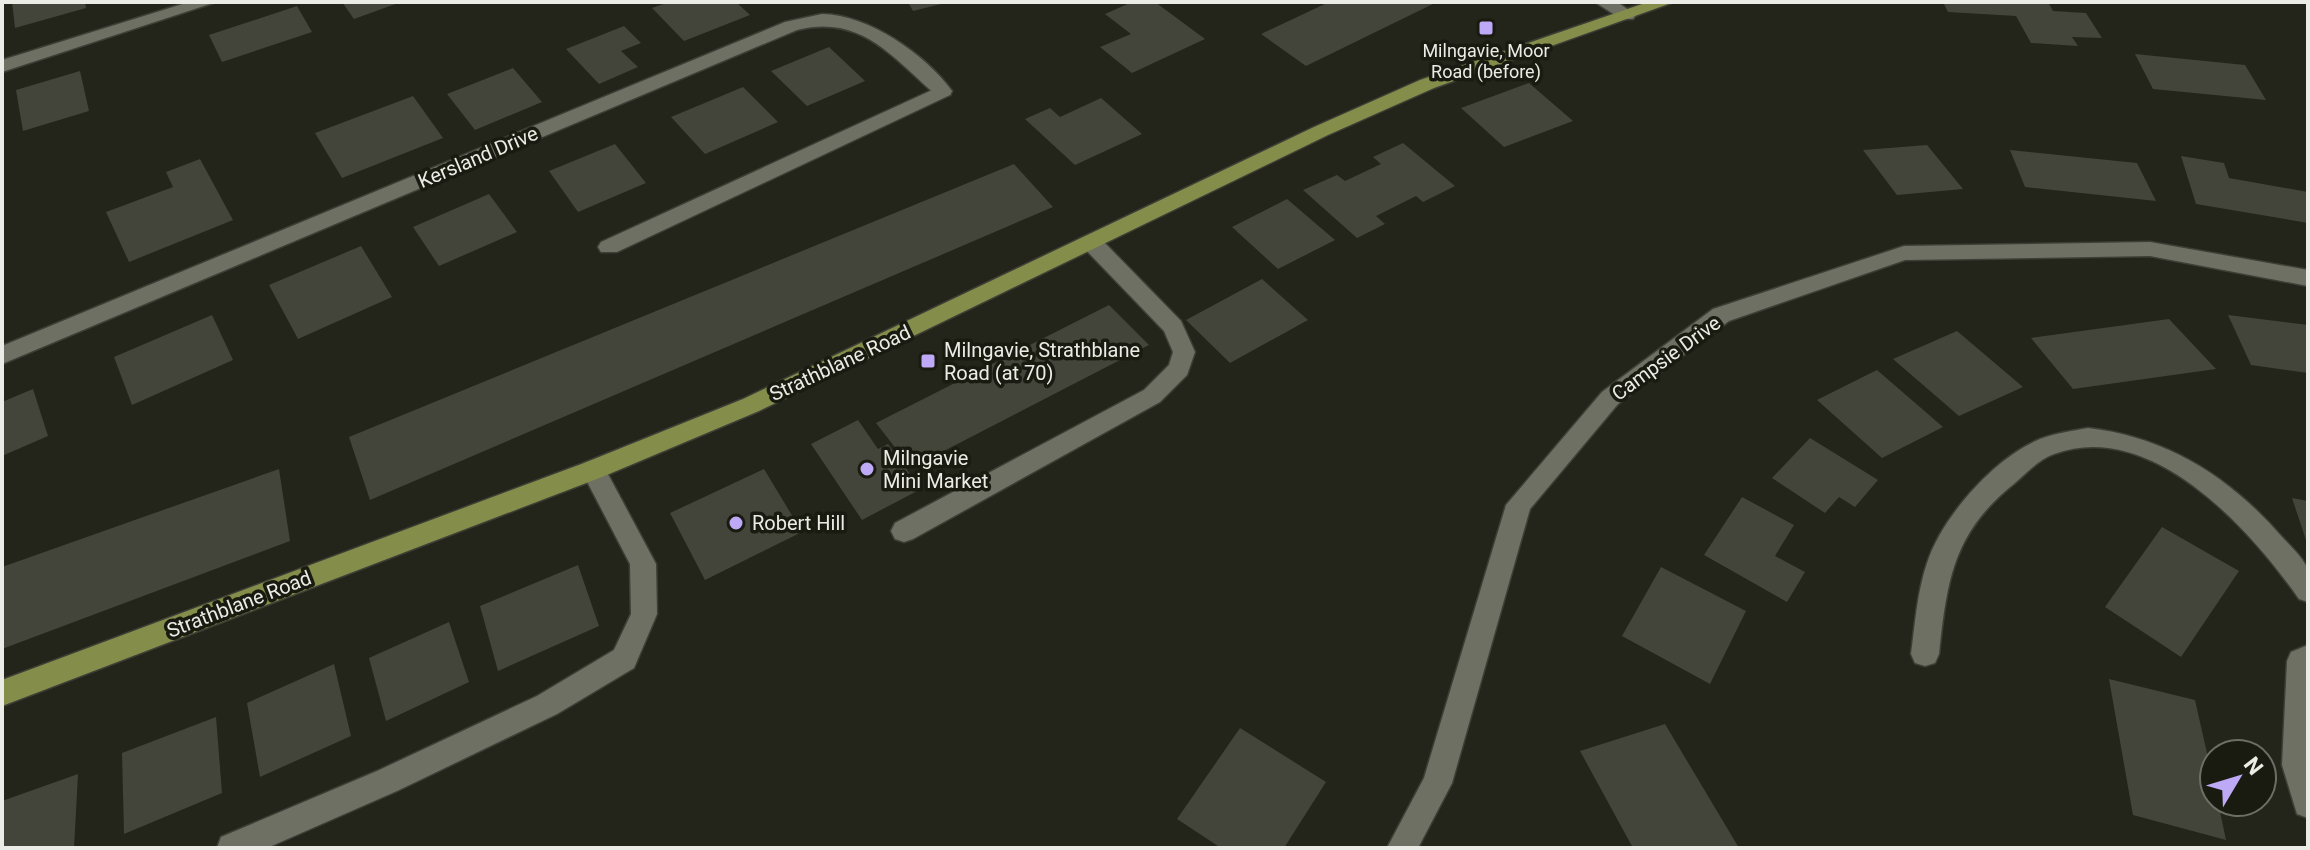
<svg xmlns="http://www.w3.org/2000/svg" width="2310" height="850" font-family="Roboto,sans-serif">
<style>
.building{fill:#43453a}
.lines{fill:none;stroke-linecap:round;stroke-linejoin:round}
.service-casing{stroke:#3d3f36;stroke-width:3}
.minor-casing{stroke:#3d3f36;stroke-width:3}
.primary-casing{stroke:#3d3f36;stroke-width:3}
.service{fill:#6e7064;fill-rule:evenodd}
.minor{fill:#6e7064;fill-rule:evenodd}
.primary{fill:#858d4a;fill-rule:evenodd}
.poi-dot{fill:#bda9f5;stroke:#191b11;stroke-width:3}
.labels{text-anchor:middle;stroke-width:7;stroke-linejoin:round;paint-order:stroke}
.far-poi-label{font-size:18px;fill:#eaece5;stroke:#191b11}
.street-label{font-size:20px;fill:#eaece5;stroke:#191b11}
.poi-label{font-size:20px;fill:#eaece5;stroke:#191b11;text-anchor:start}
</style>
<rect width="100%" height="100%" fill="#23241a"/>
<g class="building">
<path d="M12,2h73l1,6 -71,20z"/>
<path d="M342,2h59l-47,17z"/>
<path d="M669,2h67l14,13 -66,26 -32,-33z"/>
<path d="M908,2h37v1l-32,8z"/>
<path d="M1132,2h23l50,37 -73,34 -32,-26 31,-13 -26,-20z"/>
<path d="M1329,2h108l-131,64 -45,-32z"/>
<path d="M1943,2h105l5,9 33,2 16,25 -30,-1 6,9 -47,-3 -15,-27 -68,-4z"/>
<path d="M297,6l15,26 -90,30 -13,-27z"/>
<path d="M624,26l17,17 -20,8 17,16 -39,17 -33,-35z"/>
<path d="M829,47l36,34 -58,25 -36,-35z"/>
<path d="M2135,54l110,11 21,35 -113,-11z"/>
<path d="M513,68l29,34 -67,28 -28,-36z"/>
<path d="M80,71l9,40 -66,20 -7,-41z"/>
<path d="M1529,83l44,38 -69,26 -43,-39z"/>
<path d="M743,87l35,35 -73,32 -34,-37z"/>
<path d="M413,96l30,42 -101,40 -27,-45z"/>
<path d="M1101,98l41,36 -67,31 -50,-46 25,-11 10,9z"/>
<path d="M1403,143l52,43 -32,16 -7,-6 -40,20 9,8 -28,14 -54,-48 34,-15 8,6 36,-17 -8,-7z"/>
<path d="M615,144l31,39 -68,29 -29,-41z"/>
<path d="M1927,145l36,44 -66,6 -34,-45z"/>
<path d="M2010,150l127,13 19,38 -131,-14z"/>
<path d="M2181,156l43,7 5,15 79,14v31l-112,-19z"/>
<path d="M200,159l33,61 -104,42 -23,-50 67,-25 -7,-15z"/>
<path d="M1014,164l39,43 -683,293 -21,-63z"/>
<path d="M489,194l28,38 -78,34 -26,-39z"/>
<path d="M1287,199l48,41 -57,29 -46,-42z"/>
<path d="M361,246l31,51 -94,42 -29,-54z"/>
<path d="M1262,279l46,41 -78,43 -44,-43z"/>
<path d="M1109,305l40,40 -238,123 -35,-45z"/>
<path d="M212,315l21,45 -101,45 -18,-48z"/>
<path d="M2228,315l80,10v48l-57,-8z"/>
<path d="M2169,319l47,50 -143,20 -42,-51z"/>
<path d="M1957,331l66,56 -64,29 -66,-57z"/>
<path d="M1877,370l66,57 -61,31 -65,-58z"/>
<path d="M33,389l15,47 -46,20v-54z"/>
<path d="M858,420l20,29 10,-5 33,45 -59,31 -51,-76z"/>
<path d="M1810,438l68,42 -23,27 -16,-10 -14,16 -53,-35z"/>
<path d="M279,469l11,72 -288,108v-82z"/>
<path d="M764,469l38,63 -97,48 -35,-67z"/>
<path d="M1742,497l52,28 -19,31 30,16 -18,30 -83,-47z"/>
<path d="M2292,498l16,3v42h-1z"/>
<path d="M2162,527l77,44 -58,86 -76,-50z"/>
<path d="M578,565l21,61 -101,45 -18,-65z"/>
<path d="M1661,567l85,44 -36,73 -88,-48z"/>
<path d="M449,622l20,60 -83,39 -17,-63z"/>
<path d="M334,664l17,72 -91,41 -13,-74z"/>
<path d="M2109,679l86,21 19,84v18h4l8,38 -93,-25z"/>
<path d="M216,717l6,76 -98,41 -2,-81z"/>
<path d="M1665,724l74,124h-106l-53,-97z"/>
<path d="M1240,728l86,54 -42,66h-63l-44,-29z"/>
<path d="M78,774l-4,74h-72v-47z"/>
</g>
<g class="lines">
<defs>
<g id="service">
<path d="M943,85l9,6 -2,4 -333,157h-16l-3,-5 3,-5z"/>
<path d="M1092,236l8,2 81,83 14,31 -8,23 -27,27 -247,137 -9,3 -9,-3 -4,-8 4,-8 249,-133 25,-25 4,-13 -9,-21 -80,-83 -3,-5z"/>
<path d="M2088,428c79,9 142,49 194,109 8,9 23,22 26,34 2,10 0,22 0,31l-9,-3c-49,-70 -148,-181 -245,-145 -15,5 -27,19 -39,29 -62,49 -68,97 -76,171l-4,9 -10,3 -10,-3 -4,-9c4,-30 6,-61 16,-91 15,-46 67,-105 113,-124 15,-6 32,-8 48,-11z"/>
<path d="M593,460l9,3 54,101 1,50 -23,54 -77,46 -160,77 -130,57h-50l4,-11 156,-66 160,-75 77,-46 17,-36 -1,-50 -49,-94 3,-7z"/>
</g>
<g id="minor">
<path d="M189,2h27l-214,70v-12z"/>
<path d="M1595,2h22l19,13 -3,4h-12z"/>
<path d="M822,14c47,1 103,40 130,77l-2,4h-14c-44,-38 -75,-81 -139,-65l-795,334v-18l783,-324z"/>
<path d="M2150,242l158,28v16l-158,-30 -245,4 -176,61 -111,83 -88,105 -78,274 -34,65h-31l37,-70 82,-273 96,-113 111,-83 191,-63z"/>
<path d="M2308,645v173l-11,-4 -15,-49 5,-104 4,-9z"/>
</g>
<path id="primary" d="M1648,2h26l-240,86 -106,47 -569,276 -157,66 -600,229v-26l582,-217 159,-64 571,-272 106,-47z"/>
</defs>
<use href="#service" class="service-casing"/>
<use href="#minor" class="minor-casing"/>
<use href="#primary" class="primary-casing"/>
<use href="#service" class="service"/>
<use href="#minor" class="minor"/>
<use href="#primary" class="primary"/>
</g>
<g class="poi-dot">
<rect x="1478" y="20" width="16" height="16" rx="4"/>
<rect x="920" y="353" width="16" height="16" rx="4"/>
<circle cx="867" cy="469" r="8"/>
<circle cx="736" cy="523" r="8"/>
</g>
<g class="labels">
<g class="far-poi-label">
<text x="1486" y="57">Milngavie, Moor<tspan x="1486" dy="21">Road (before)</tspan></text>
</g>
<g class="street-label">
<text transform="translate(478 157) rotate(-23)" y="7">Kersland Drive</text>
<text transform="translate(1666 358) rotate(-36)" y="7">Campsie Drive</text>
<text transform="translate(840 363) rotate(-25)" y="7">Strathblane Road</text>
<text transform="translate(239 604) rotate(-21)" y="7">Strathblane Road</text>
</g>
<g class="poi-label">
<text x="944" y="357">Milngavie, Strathblane<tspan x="944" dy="23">Road (at 70)</tspan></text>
<text x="883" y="465">Milngavie<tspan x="883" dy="23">Mini Market</tspan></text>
<text x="752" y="530">Robert Hill</text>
</g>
</g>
<rect width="2310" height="850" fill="none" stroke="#eaece5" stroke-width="8"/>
<g transform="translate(2238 778) rotate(52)"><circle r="38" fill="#191b11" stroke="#6d6f66" stroke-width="2"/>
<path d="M0-6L14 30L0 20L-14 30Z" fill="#bda9f5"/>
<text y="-12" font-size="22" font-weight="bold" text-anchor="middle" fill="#eaece5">N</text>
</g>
</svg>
